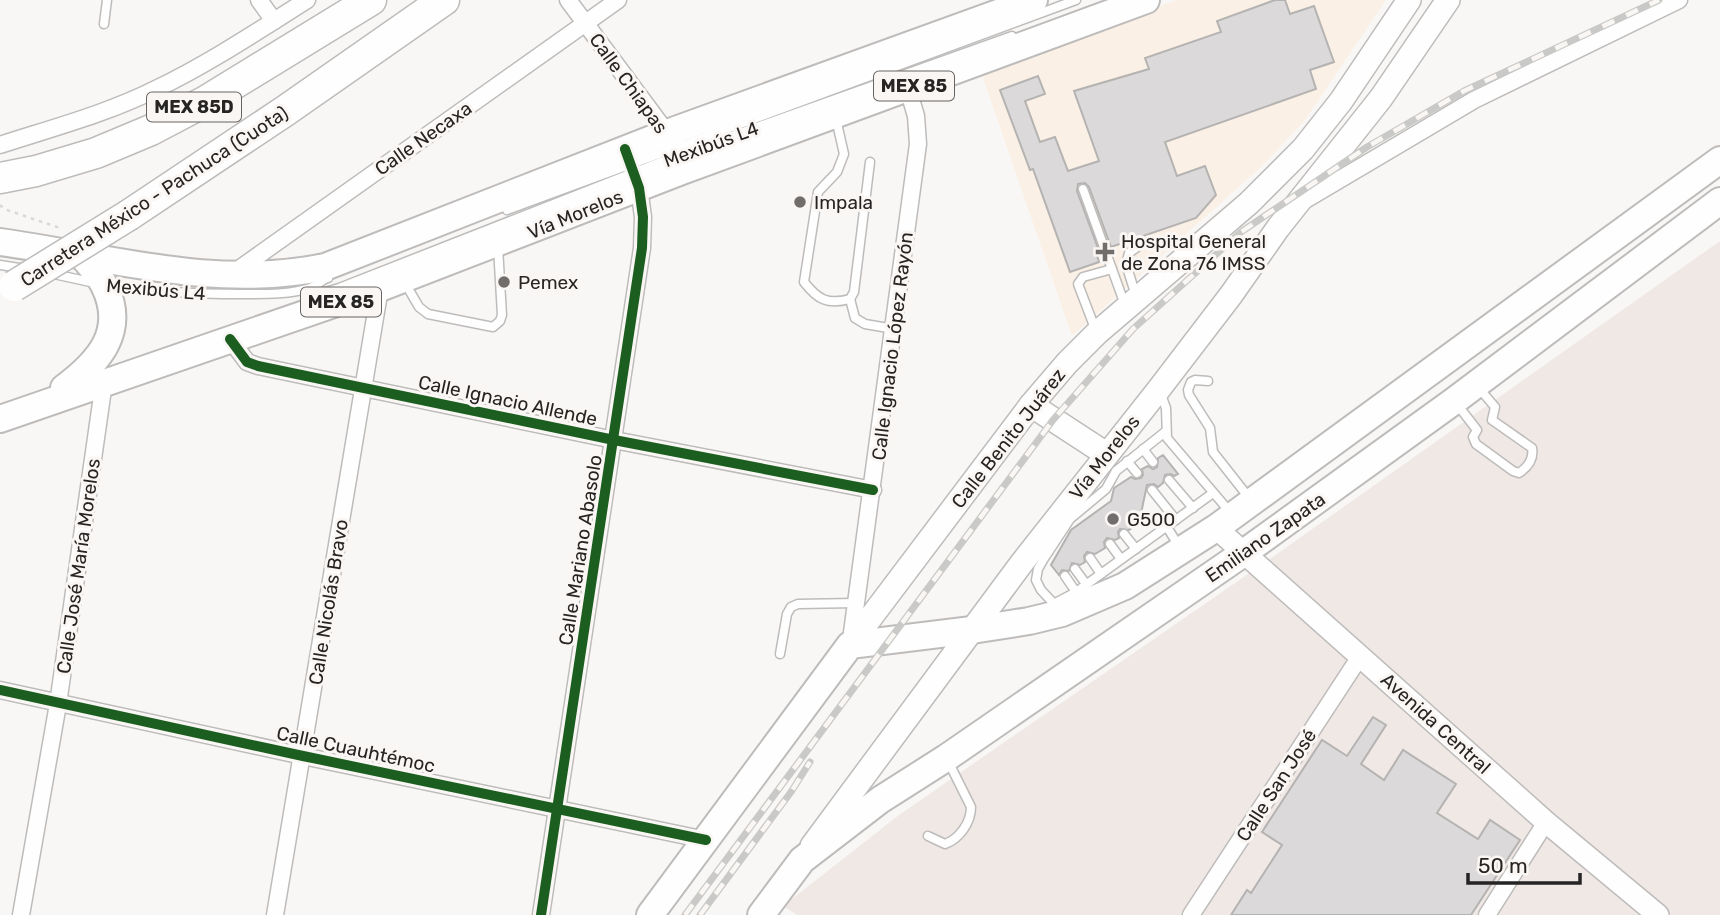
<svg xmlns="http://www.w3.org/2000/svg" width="1720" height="915" font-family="Rubik,sans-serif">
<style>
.built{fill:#efe8e4}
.medical{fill:#faf0e5}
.building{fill:#dbd9d9;stroke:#b5b3b2;stroke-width:2}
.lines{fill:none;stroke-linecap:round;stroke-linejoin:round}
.service-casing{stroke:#bebcbb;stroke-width:11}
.minor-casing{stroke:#bebcbb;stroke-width:19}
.tertiary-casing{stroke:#bebcbb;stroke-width:24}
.secondary-casing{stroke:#bebcbb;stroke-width:26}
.primary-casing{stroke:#bebcbb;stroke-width:30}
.motorway-casing{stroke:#bebcbb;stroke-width:33}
.path{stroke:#d8d8d7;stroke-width:2.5;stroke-dasharray:3.5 5;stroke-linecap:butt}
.service{stroke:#fefefe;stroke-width:8}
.minor{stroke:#fefefe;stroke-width:16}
.tertiary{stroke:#fefefe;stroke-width:21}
.secondary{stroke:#fefefe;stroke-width:23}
.primary{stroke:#fefefe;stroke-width:26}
.motorway{stroke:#fefefe;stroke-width:30}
.rail-casing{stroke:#c9c9c8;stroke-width:7}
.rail{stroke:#faf6f4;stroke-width:4.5;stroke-dasharray:13;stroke-linecap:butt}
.motorway-bridge-casing{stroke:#bebcbb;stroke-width:33;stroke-linecap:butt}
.motorway-bridge{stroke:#fefefe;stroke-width:30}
.cycleway-casing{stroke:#faf6f4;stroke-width:15}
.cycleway{stroke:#1b5e20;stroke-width:10}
.poi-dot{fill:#706e6d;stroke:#faf6f4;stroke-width:2.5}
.labels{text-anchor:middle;stroke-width:6;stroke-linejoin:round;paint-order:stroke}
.shield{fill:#faf6f4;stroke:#666462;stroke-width:2}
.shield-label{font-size:18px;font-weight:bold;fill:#262524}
.street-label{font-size:19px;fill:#262524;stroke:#faf6f4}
.poi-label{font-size:19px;fill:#262524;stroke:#faf6f4;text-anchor:start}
</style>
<rect width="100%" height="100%" fill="#f9f7f5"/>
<path class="built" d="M1720,241v674h-923l-14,-9 116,-91 378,-261z"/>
<path class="medical" d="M1177,0h209l-81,120 -44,47 -189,169 -91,-264z"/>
<g class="building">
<path d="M1275,0h10l5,14 24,-8 20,56 -24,8 6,19 -151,53 12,34 28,-10 11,29 -20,23 -85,29 -22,-60 -4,-4 -7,1 -1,7 22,60 -3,1 3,10 -29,10 -37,-103 -3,1 -30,-80 38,-14 7,18 -20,7 15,41 15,-5 13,34 31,-10 -25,-70 75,-22 -4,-11 76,-26 -4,-11z"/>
<path d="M1163,455l15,19 -4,2 -3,-2 -6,1 -2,8 -5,4 -4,-3 -7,1 -8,38 -10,7 -9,-1 -2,3 1,6 -4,2 -8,-2 -3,4 1,6 -10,6 -8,-2 -3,4 1,6 -5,3 -8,-2 -3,8 -7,-1 -3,5 -8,-10 20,-35 40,-29 3,-13 17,-11 4,2 6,-1 2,-3 -1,-6 6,-3 5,3 4,-2 1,-9z"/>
<path d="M1373,717l13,8 -25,39 23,16 19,-30 53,34 -19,29 41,26 12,-19 30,20 -49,75h-240l16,-25 4,3 31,-48 -20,-13 60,-92 25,16z"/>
</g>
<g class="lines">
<defs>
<g id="service">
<path d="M104,24l3,-24"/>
<path d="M836,119l8,35 -7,18 -19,20 -14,90c14,18 24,23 46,17l4,-7 16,-130"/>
<path d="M1083,189l42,116"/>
<path d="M507,210l569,-210"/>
<path d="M0,265l26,4"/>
<path d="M49,273l46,10"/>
<path d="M405,283l14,24 9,7 65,13 7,-6 2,-6 -4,-68"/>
<path d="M111,285c43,7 86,9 129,9 23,0 48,1 70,-6 7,-2 11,-8 18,-10"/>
<path d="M314,288l8,5 17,-5 337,-132 336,-120"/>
<path d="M1136,296l-10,-32 3,-11 11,-8"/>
<path d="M850,299l5,19 10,6 29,5"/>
<path d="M1096,331l-18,-47 5,-7 29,-8"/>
<path d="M1208,381l-13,-1 -4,2 -3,8 1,5 21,33 3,24 37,47"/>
<path d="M1160,392l6,16 1,30 63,74"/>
<path d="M1456,403l21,27 -4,7 3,7 37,27 6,2c9,-6 15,-14 13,-25l-40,-28 3,-13 -17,-20"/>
<path d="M1143,449l10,13"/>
<path d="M1127,461l10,12"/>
<path d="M1169,480l24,28"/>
<path d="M1152,490l24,30"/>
<path d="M1167,527l13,21"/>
<path d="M1124,534l12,15"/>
<path d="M1110,544l11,15"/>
<path d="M1090,558l11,16"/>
<path d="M1075,569l11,15"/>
<path d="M1065,576l11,16"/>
<path d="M1057,602l19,-10 137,-99"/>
<path d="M1058,608l-17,-18 -5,-10 2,-11 5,-9 27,-41 36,-30 10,-18 49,-39"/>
<path d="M780,654l7,-40 4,-7 7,-3 58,-1"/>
<path d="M928,836l17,8c14,-5 26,-21 26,-37l-23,-46"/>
</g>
<g id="minor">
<path d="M259,0l15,21"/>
<path d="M568,0l99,133"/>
<path d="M0,145c52,-17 106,-31 156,-56 52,-25 102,-58 151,-89"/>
<path d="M1305,200l169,-100 205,-100"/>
<path d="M232,274l386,-274"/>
<path d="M230,339l17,23 11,4 356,74 259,50"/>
<path d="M851,640l67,-496 -2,-28 -8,-27"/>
<path d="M0,690l303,66 403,84"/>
<path d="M21,915l37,-211 46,-322"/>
<path d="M275,915l105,-627"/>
<path d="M541,915l101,-667 1,-31 -4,-29 -14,-39"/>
<path d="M1191,915l170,-260"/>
<path d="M1487,915l59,-93"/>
</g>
<path id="tertiary" d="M1216,528l330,294 112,93"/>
<g id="secondary">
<path d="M667,133l15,38"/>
<path d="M1031,405l75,49"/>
<path d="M850,645l181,-240 36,-42 30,-30 152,-130 54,-54 38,-48 68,-101"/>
<path d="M812,846l209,-282 138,-175 72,-94 47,-67 103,-130 67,-98"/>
</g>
<g id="primary">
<path d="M0,242c109,15 214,48 325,25l342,-134 367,-133"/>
<path d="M64,388c35,-26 63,-57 40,-103 -5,-11 -16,-21 -23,-31"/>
<path d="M0,419l380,-131 302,-117 464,-171"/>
<path d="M650,915l200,-270 122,-15 57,-9 33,-8 63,-27 91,-58 504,-368"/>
<path d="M761,915l41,-55 78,-60 66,-42 299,-206 209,-151 266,-200"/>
</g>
<g id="motorway">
<path d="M0,178l36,-7 60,-18 55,-23 55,-29 165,-101"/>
<path d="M129,215l156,-104 159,-111"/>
</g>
</defs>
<use href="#service" class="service-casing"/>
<use href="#minor" class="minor-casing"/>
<use href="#tertiary" class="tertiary-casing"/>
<use href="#secondary" class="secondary-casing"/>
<use href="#primary" class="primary-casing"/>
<use href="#motorway" class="motorway-casing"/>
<path class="path" d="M0,205l4,4 59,20"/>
<use href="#service" class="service"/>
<use href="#minor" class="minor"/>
<use href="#tertiary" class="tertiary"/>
<use href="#secondary" class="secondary"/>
<use href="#primary" class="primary"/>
<use href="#motorway" class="motorway"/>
<defs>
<g id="rail">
<path d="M685,915l368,-495 80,-91 108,-97 126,-85 97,-56 195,-91"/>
<path d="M700,915l91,-123 19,-30"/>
</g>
</defs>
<use href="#rail" class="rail-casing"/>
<use href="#rail" class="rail"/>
<defs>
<path id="motorway-bridge" d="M14,286l115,-71"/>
</defs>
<use href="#motorway-bridge" class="motorway-bridge-casing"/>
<use href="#motorway-bridge" class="motorway-bridge"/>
<defs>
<g id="cycleway">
<path d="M230,339l17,23 11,4 356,74 259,50"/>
<path d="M0,690l303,66 403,84"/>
<path d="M541,915l101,-667 1,-31 -4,-29 -14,-39"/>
</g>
</defs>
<use href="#cycleway" class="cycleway-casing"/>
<use href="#cycleway" class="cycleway"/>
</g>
<g class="poi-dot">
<circle cx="800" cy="202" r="7"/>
<path d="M1101.5 241.5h7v7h7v7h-7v7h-7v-7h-7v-7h7z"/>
<circle cx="504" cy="282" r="7"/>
<circle cx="1113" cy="519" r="7"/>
</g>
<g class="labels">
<g class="shield">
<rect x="874" y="71.5" width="80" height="29" rx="5"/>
<rect x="147" y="92.5" width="94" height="29" rx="5"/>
<rect x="301" y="287.5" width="80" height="29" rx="5"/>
</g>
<g class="shield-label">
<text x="914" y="92">MEX 85</text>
<text x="194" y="113">MEX 85D</text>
<text x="341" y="308">MEX 85</text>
</g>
<g class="street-label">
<text transform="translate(629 83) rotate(54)" y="7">Calle Chiapas</text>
<text transform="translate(423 138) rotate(-35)" y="7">Calle Necaxa</text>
<text transform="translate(711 144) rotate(-20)" y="7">Mexibús L4</text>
<text transform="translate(154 196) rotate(-33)" y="7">Carretera México - Pachuca (Cuota)</text>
<text transform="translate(575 214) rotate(-22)" y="7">Vía Morelos</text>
<text transform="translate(156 289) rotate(5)" y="7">Mexibús L4</text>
<text transform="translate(892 346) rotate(-83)" y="7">Calle Ignacio López Rayón</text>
<text transform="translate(508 400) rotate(12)" y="7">Calle Ignacio Allende</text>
<text transform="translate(1008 438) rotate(-52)" y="7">Calle Benito Juárez</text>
<text transform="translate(1104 457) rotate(-52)" y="7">Vía Morelos</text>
<text transform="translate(1265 537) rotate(-35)" y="7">Emiliano Zapata</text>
<text transform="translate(580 550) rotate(-81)" y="7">Calle Mariano Abasolo</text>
<text transform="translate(78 566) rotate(-82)" y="7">Calle José María Morelos</text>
<text transform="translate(328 602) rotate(-81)" y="7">Calle Nicolás Bravo</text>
<text transform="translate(1436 723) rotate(42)" y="7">Avenida Central</text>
<text transform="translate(356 749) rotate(12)" y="7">Calle Cuauhtémoc</text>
<text transform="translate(1276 785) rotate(-57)" y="7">Calle San José</text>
</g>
<g class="poi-label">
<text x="814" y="209">Impala</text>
<text x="1121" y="248">Hospital General<tspan x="1121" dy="22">de Zona 76 IMSS</tspan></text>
<text x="518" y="289">Pemex</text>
<text x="1127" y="526">G500</text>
</g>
</g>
<path d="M1468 873v10h112v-10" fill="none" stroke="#262524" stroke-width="3.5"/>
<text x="1478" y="873" font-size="21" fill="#262524" stroke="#faf6f4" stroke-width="5" paint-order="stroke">50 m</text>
</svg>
